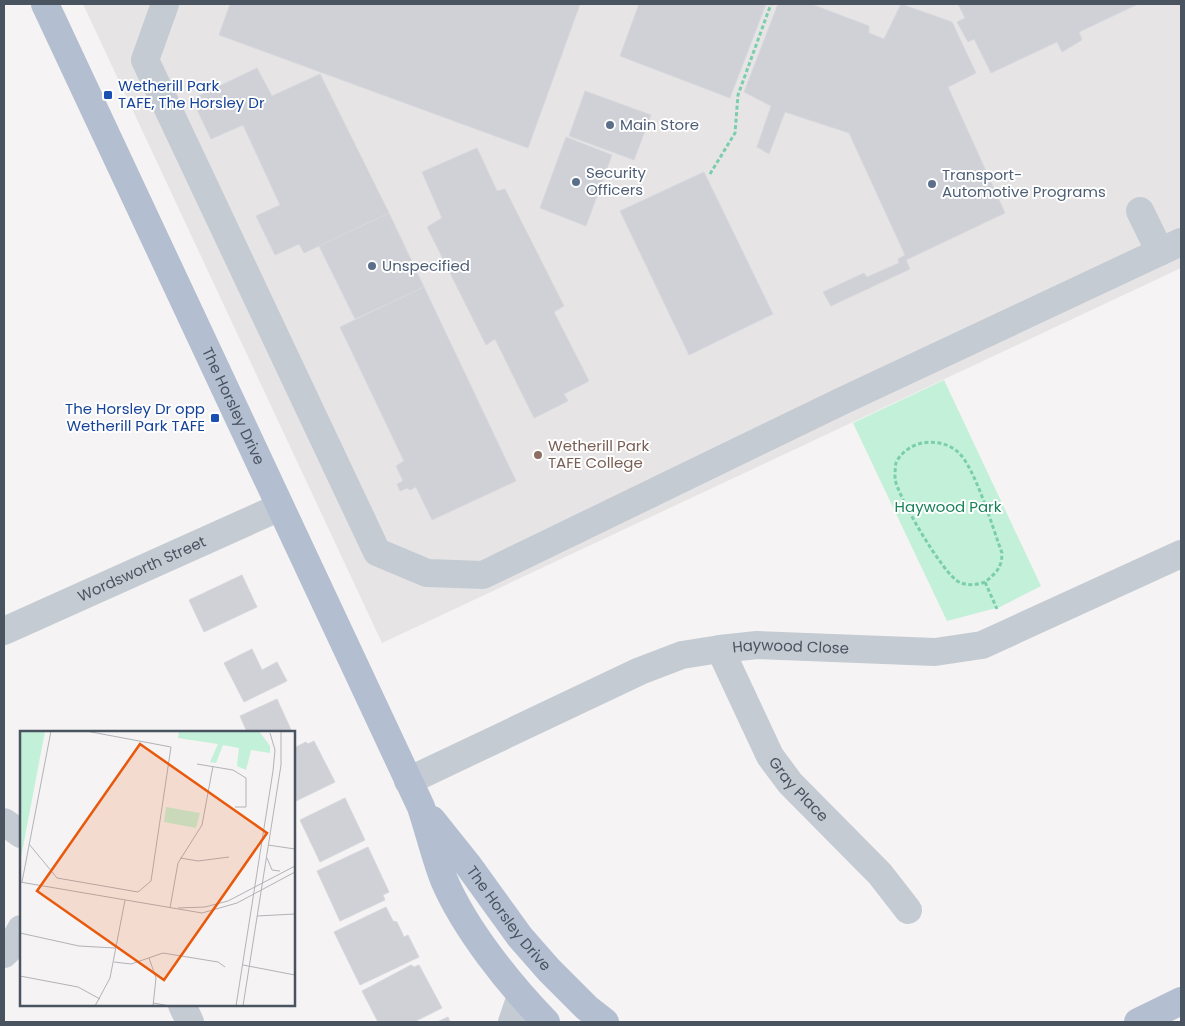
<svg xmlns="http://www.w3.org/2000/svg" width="1185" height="1026" font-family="Poppins,sans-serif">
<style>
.education{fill:#e6e4e5}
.green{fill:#c3f0d8}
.building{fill:#cfd1d7;stroke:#d7d8dd}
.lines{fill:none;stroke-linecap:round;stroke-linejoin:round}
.path{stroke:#7bceac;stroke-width:3;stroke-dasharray:4 2.5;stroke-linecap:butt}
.minor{stroke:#c4cbd3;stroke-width:28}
.major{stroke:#b3bfd0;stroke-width:28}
.transit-dot{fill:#1a4fb4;stroke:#fff;stroke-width:2}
.service-dot{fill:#5c6f8a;stroke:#fff;stroke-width:2}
.education-dot{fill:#8d6e63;stroke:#fff;stroke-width:2}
.labels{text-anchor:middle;stroke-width:4;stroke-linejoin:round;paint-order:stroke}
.transit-label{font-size:15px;fill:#164399;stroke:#fff;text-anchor:start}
.service-label{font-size:15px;fill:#4e5e75;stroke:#fff;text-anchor:start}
.street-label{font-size:15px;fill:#4a5460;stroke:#fff}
.education-label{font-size:15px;fill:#785e54;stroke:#fff;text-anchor:start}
.park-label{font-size:15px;fill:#198357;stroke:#fff}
.inset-road{fill:none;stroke:#b1b3b8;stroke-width:1}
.view{fill:#e8590c;fill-opacity:0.15;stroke:#e8590c;stroke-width:2.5}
.inset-edge{fill:none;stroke:#4a5460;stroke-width:2.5}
</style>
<rect width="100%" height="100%" fill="#f5f3f3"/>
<path class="education" d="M83,4h1098v264l-799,375z"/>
<path class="green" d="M944,380l97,206 -41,21 -53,14 -94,-198z"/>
<g class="building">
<path d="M230,4h350l-52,144 -309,-113z"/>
<path d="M639,4h127l-36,94 -110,-42z"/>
<path d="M778,4h33l58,22v7l15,6 17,-35 51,18 24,51 -28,14 57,126 -99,47 4,9 -79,37 -8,-14 41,-19 3,4 32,-14 -1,-4 7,-4 -56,-122 -64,-21 -16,42 -12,-7 14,-41 -27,-14z"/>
<path d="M958,4h180l-59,28 3,8 -20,12 -5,-10 -66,31 -17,-34 -6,3 -11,-20 8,-4z"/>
<path d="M257,68l15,28 48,-22 69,139 -85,40 -5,-9 -24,11 -19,-39 24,-11 -37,-80 -32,14 -19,-40z"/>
<path d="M585,91l66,24 -17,45 -65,-24z"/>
<path d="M566,137l46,18 -26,71 -46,-18z"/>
<path d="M477,148l20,43 8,-2 59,117 -10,6 35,69 -25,13 4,7 -34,17 -39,-79 -9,6 -59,-118 15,-9 -20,-46z"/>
<path d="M704,172l69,142 -84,41 -69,-144z"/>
<path d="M389,213l35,74 -69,32 -36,-73z"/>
<path d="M424,287l92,194 -84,39 -16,-33 -6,3 -3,-2 -7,3 -3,-7 6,-3 -7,-15 8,-5 -64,-134z"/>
<path d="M242,575l15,32 -53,25 -15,-32z"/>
<path d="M252,649l10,21 15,-8 10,19 -43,21 -20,-39z"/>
<path d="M277,699l15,33h-45l-7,-16z"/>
<path d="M314,741l21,41 -41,20v-54l12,-6 2,2z"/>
<path d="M345,798l20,42 -45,22 -20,-42z"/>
<path d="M368,847l21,45 -6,3 2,5 -45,21 -23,-50z"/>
<path d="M386,907l7,14 4,1 7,15 4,-2 11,22 -59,28 -26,-53z"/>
<path d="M411,965l3,2 5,-2 23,43 -28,14h-36l-16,-31z"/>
<path d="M448,1017l2,5h-13z"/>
</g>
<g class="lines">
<g class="path">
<path d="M710,174l25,-41 3,-38 33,-91"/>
<path d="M985,582c-8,3 -18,4 -26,0 -16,-8 -61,-85 -64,-103 0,-4 0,-12 1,-16 4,-10 16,-18 26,-20 12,-2 26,0 36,9 17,15 35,77 44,101 0,15 -6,20 -17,29l12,27"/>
</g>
<g class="minor">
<path d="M165,4l-20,56 232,492 50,21 56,2 359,-174 339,-159"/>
<path d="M1140,211l20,41"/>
<path id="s1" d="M4,631l276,-124"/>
<path id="s2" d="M720,649l50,107 20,27 90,91 28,36"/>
<path id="s3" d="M408,781l232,-110 42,-16 38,-6 37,-4 178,7 47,-7 199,-91"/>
<path d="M4,822l17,12"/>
<path d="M4,954l7,-7 10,-18"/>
<path d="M182,1005l8,17"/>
<path d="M512,1022l9,-26"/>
</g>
<g class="major">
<path id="s4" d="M45,4l376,803c8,24 14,50 23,73 21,49 65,104 102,142"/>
<path id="s5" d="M432,820l36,45 52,72 29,33 38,38 18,14"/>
<path d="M1138,1022l43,-21"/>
</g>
</g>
<g class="transit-dot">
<rect x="103" y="90" width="10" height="10" rx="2.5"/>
<rect x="210" y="413" width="10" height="10" rx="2.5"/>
</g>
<g class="service-dot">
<circle cx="610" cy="125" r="5"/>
<circle cx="576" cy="182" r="5"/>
<circle cx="932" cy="184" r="5"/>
<circle cx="372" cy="266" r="5"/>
</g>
<circle class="education-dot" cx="538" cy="455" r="5"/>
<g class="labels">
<g class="transit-label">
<text x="118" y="91">Wetherill Park<tspan x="118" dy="17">TAFE, The Horsley Dr</tspan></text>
<text x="205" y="414" text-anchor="end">The Horsley Dr opp<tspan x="205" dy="17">Wetherill Park TAFE</tspan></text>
</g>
<g class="service-label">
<text x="620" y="130">Main Store</text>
<text x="586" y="178">Security<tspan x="586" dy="17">Officers</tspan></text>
<text x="942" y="180">Transport-<tspan x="942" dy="17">Automotive Programs</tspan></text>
<text x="382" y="271">Unspecified</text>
</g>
<g class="street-label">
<text dy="5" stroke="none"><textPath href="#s4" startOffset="444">The Horsley Drive</textPath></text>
<text dy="5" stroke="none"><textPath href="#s1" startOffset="151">Wordsworth Street</textPath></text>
<text dy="5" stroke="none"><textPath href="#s3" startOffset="411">Haywood Close</textPath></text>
<text dy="5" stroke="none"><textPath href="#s2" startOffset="162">Gray Place</textPath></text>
<text dy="5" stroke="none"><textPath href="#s5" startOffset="125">The Horsley Drive</textPath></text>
</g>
<g class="education-label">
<text x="548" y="451">Wetherill Park<tspan x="548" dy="17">TAFE College</tspan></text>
</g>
<g class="park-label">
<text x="948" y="512">Haywood Park</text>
</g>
</g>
<g transform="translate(20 731)">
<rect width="275" height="275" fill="#f5f3f3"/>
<path d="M0,0h25l-25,132zM159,0h80l11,15v7l-19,-3 -5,20 -9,-4 2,-18 -16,-3 -7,18 -6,-1 8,-18 -40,-6zM146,76l34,6 -4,15 -32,-6z" fill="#c3f0d8"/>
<path class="inset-road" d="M177,33l36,6 13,8v29h-11M9,113l28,34 81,14 13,-11 20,-134 -85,-16M248,114l27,4M160,127l18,3 31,-4M247,127l5,12 8,1M0,151l182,31 35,-10 58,-31M2,151l29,-151M150,177l8,-45 24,-38 11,-59M158,177l27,-1 23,-6 67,-35M237,185l38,-2M0,202l59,13 36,2M129,227l7,20 -3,28M94,231l17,2 32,-11 55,9 7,5M223,234l52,10M0,245l58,11 22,12M133,272l17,3M75,275l15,-28 15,-78M216,275l37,-235 2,-21 -5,-17M223,275l38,-241v-34"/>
<path class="view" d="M120,13l127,89 -103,147 -127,-89z"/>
<rect width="275" height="275" class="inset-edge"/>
</g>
<rect width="1185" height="1026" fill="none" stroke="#4a5460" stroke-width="10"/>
</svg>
